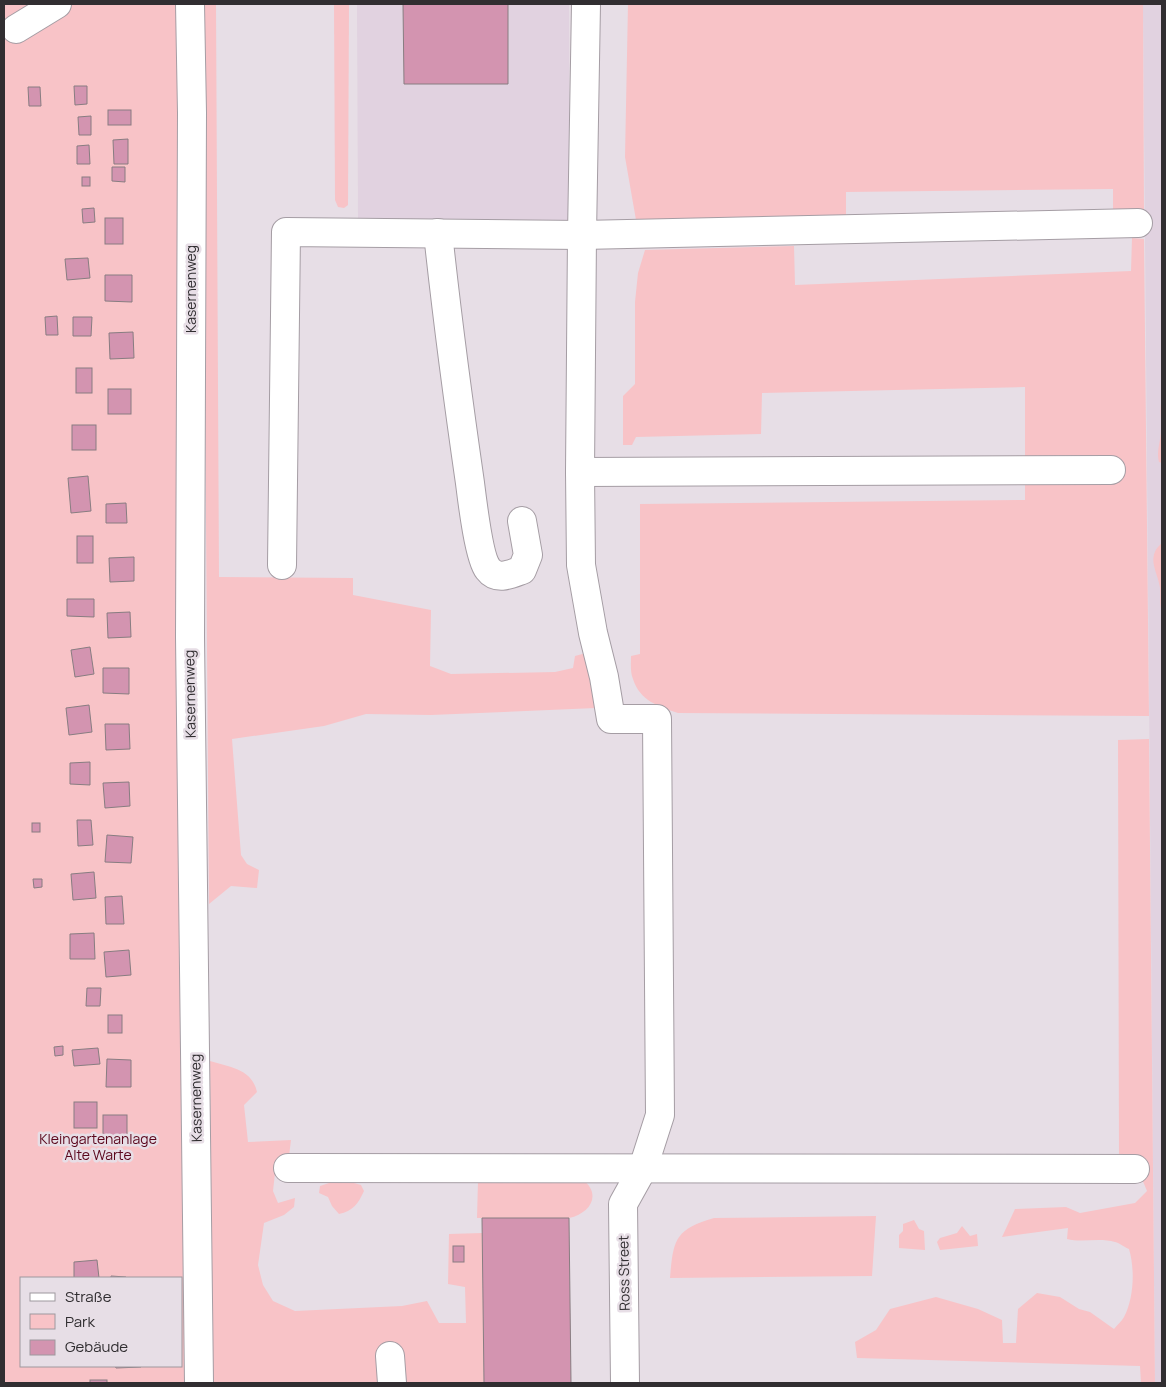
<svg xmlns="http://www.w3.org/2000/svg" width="1166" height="1387" font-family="Manrope,sans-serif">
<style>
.built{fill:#e1d2e0}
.green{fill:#f8c3c7;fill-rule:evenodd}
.building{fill:#d394b0;stroke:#887d81}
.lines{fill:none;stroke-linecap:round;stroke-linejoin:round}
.minor-casing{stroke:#a59da4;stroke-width:30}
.minor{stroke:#fff;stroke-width:28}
.labels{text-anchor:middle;stroke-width:5;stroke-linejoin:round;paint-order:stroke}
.street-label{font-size:14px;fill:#312e31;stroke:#e7dee6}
.park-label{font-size:14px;fill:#5a061c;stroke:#e7dee6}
</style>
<rect width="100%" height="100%" fill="#e7dee6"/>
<g class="built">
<path d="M357,4h212l1,216 -212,-1z"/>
<path d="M1143,4h19v1379h-7z"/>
</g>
<g class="green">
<path d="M4,4h176l14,1379h-190zM21,1278h160v88h-160z"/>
<path d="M202,4h14l3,573 134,1v17l78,15 -1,56 21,8 104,-2 18,-4 2,-12 11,-3 10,55 -165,7 -65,-1 -42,12 -92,13 9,116 6,9 12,6 -2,18 -26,-2 -22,18z"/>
<path d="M334,4h15l-1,201 -4,3 -6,-1 -3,-7z"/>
<path d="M628,4h515l1,209h-31v-24l-267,3v25l-210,3 -11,-63z"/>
<path d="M1132,238l12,1 5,477 -471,-3c-20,-7 -38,-12 -45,-34 -3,-7 -2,-16 -2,-23l9,-2v-150l385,-4v-16h89l-1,-29 -88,1v-69l-263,6 -1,41 -125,3 -4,8h-9v-49l12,-12v-82l3,-29 7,-23 149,-4 1,39 336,-14z"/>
<path d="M1162,399v64l-3,-1c-3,-11 2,-21 2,-32 1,-11 -2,-20 1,-31z"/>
<path d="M1162,543v69c-3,-8 -1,-15 -2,-24 -2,-16 -15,-31 2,-45z"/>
<path d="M1149,739l6,644h-14l-1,-17 -283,-8 -2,-16 21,-12 14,-21 46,-12 42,12 24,11 1,23h13l2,-34 19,-16 23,4 19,12 11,3 24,17c3,-4 8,-8 10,-12 10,-19 11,-48 5,-68 -5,-2 -9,-6 -14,-7 -16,-5 -32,1 -48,-3l1,-11 -66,9 13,-28 51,-2 14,6 55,-10 12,-12 -5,-12 -23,-19 -1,-420z"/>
<path d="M210,1061c20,6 42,8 47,31l-13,13 4,37 43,-2 -2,16 -13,8 -3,27 5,12 17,-5 -1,9 -10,8 -20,8 -6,42 5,20 10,16 22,10 107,-5 25,-5 12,22h27l-1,-36 -17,-3 1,-50 33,-1 2,150h-271zM453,1246h11v16h-10z"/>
<path d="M582,1179c20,15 9,34 -13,39h-92l1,-37z"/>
<path d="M329,1183h25l7,2 3,6c-6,13 -11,20 -25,23l-7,-8 -4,-9 -9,-4 1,-7z"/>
<path d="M876,1216l-4,60 -202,2c3,-38 5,-49 44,-60z"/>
<path d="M914,1220l5,9 5,2 1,19 -26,-2v-13l4,-4v-7z"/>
<path d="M962,1226l8,10 7,-2 1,12 -38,4 -3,-8 3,-4 17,-5z"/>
</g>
<g class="building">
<path d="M403,4h105v80h-104z"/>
<path d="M74,86h13v18l-12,1z"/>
<path d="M28,87h12l1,19h-12z"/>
<rect x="108" y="110" width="23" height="15"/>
<path d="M91,116v19h-12l-1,-18z"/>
<path d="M128,139v25h-14l-1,-24z"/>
<path d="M89,145l1,19h-13v-18z"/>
<path d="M112,167h13v15l-13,-1z"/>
<rect x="82" y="177" width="8" height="9"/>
<path d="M94,208l1,14 -12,1 -1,-14z"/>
<rect x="105" y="218" width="18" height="26"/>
<path d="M88,258l2,20 -23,2 -2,-21z"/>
<path d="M105,275h27v27l-27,-1z"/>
<path d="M57,316l1,19h-12l-1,-18z"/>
<path d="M73,317h19l-1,19h-18z"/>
<path d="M133,332l1,26 -24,1 -1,-26z"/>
<rect x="76" y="368" width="16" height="25"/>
<rect x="108" y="389" width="23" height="25"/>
<rect x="72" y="425" width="24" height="25"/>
<path d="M88,476l3,35 -20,2 -3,-35z"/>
<path d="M126,503l1,20h-21v-19z"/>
<rect x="77" y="536" width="16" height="27"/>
<path d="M134,557v24l-24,1 -1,-24z"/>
<path d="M67,599h27v18l-27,-1z"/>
<path d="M130,612l1,25 -23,1 -1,-25z"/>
<path d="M90,647l4,27 -19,3 -4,-27z"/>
<path d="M103,668h26v26l-26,-1z"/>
<path d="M89,705l3,27 -23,3 -3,-27z"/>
<path d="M105,724h24l1,25 -24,1z"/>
<path d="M90,762v23l-20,-1v-21z"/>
<path d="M129,782l1,24 -25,2 -2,-25z"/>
<path d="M77,820h14l2,25 -15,1z"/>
<rect x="32" y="823" width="8" height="9"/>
<path d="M107,835l26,2 -2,26 -26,-1z"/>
<path d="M94,872l2,26 -23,2 -2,-26z"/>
<path d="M33,879h9v8l-8,1z"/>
<path d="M122,896l2,28h-18l-1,-27z"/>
<path d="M94,933l1,26h-25v-25z"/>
<path d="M129,950l2,25 -25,2 -2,-25z"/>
<path d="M87,988h14l-1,18h-14z"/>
<rect x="108" y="1015" width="14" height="18"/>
<path d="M63,1046v9l-8,1 -1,-9z"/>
<path d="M98,1048l2,16 -26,2 -2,-16z"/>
<path d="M107,1059l24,1v27h-25z"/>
<rect x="74" y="1102" width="23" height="26"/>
<rect x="103" y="1115" width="24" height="27"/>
<path d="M482,1218h87l2,165h-87z"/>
<rect x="453" y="1246" width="11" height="16"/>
<path d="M97,1260l2,18h-25v-16z"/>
<path d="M111,1276l15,1v1h-15z"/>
<path d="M115,1366h26v1l-25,1z"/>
<rect x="90" y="1380" width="17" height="3"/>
</g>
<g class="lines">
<defs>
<g id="minor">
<path d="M190,4l2,109 -2,524 9,746"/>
<path d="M586,4l-4,231 -2,237 1,93 12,68 11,44 7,42h46l3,396 -17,53 -20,36 2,179"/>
<path d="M16,29l41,-25"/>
<path d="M438,233c9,84 20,167 32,250 2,16 9,75 18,86 9,12 23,5 34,1l6,-15 -6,-34"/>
<path d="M580,472l531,-2"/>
<path d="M282,565l4,-333 296,3 556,-12"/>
<path d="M288,1168l847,1"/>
<path d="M390,1356l2,27"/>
</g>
</defs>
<use href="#minor" class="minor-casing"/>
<use href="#minor" class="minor"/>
</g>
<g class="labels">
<g class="street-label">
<text transform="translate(191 289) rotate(-90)" y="5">Kasernenweg</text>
<text transform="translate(190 694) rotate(-91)" y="5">Kasernenweg</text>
<text transform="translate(196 1098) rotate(-91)" y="5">Kasernenweg</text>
<text transform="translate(624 1273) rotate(-91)" y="5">Ross Street</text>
</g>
<g class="park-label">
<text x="98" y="1144">Kleingartenanlage<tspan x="98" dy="16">Alte Warte</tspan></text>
</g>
</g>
<rect width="1166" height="1387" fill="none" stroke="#312e31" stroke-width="10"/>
<rect x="20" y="1277" width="162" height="90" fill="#e7dee6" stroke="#9e989e"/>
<rect x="30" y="1293" width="25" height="8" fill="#ffffff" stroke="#9e989e"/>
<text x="65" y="1302" font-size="15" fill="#312e31">Straße</text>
<rect x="30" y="1314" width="25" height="15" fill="#f8c3c7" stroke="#9e989e"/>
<text x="65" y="1327" font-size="15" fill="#312e31">Park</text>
<rect x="30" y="1340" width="25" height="15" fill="#d394b0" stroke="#9e989e"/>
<text x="65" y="1352" font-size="15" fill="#312e31">Gebäude</text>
</svg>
